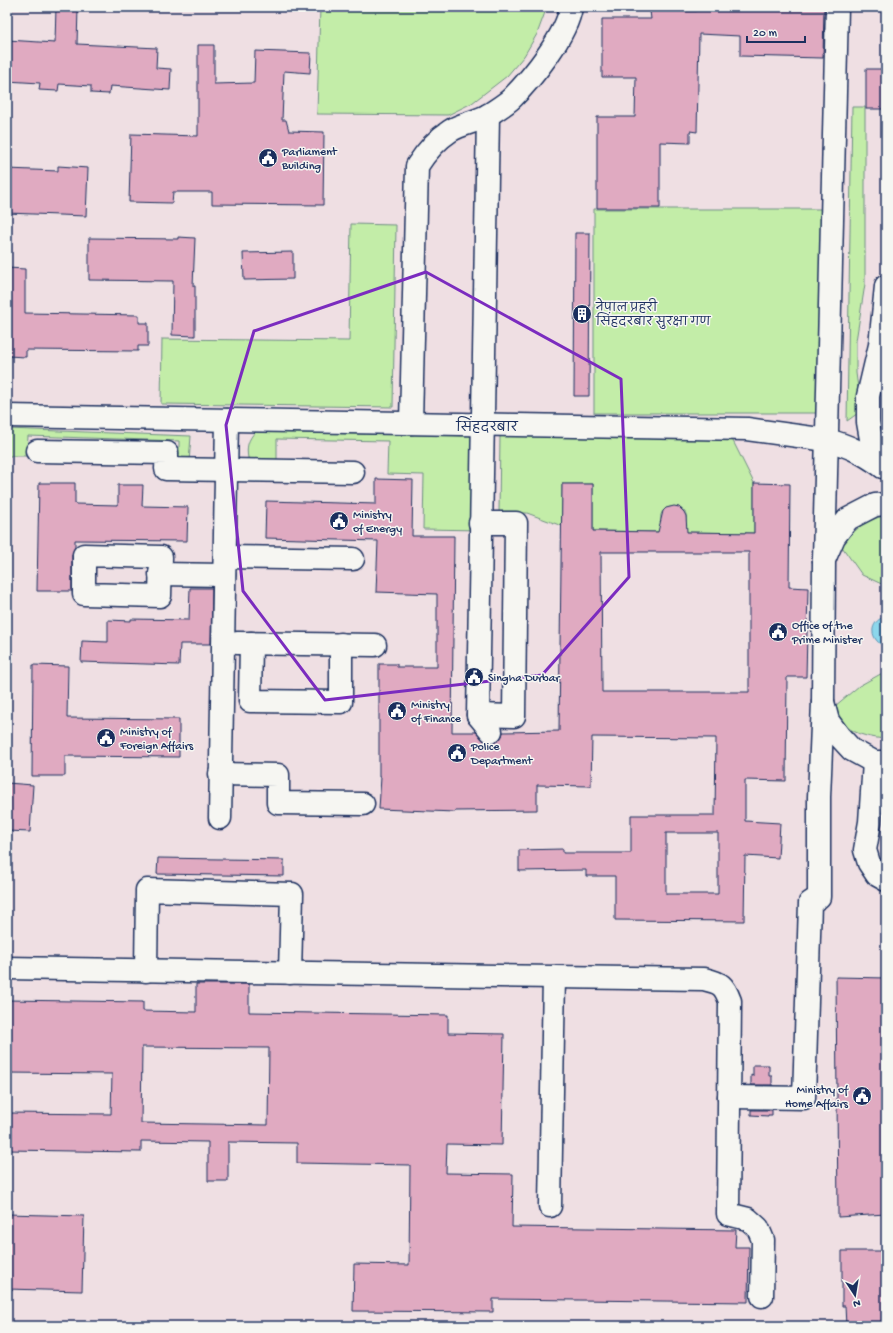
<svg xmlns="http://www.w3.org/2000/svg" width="893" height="1333" font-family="'Gochi Hand','Playpen Sans Deva',sans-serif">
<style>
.green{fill:#c3eda8;stroke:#6f8e83}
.water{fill:#8cd7ec;stroke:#5f94b3}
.building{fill:#e0aac1;stroke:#1b2f5e;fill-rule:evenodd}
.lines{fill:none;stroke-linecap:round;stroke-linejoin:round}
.minor-casing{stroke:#1b2f5e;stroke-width:25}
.minor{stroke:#f6f6f2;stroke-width:22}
.marked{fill:none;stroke:#7b2cbf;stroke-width:3;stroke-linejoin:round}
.labels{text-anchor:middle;stroke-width:3;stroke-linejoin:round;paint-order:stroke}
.poi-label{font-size:12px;fill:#1b2f5e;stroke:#f6f6f2;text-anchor:start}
.neighbourhood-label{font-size:13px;fill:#1b2f5e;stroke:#f6f6f2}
</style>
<rect width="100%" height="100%" fill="#efdfe3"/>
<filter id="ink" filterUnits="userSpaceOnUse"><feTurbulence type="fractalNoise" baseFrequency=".025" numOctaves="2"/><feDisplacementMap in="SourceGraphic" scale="8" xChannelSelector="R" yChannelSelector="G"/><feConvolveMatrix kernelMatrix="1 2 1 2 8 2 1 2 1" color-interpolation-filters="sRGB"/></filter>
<g filter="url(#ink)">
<g class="green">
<path d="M320,7h227l-10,27 -13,22 -17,20 -35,27 -24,12 -131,-1z"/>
<path d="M852,107h13v177l-9,57v32l5,38 -14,10z"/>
<path d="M594,209h227l-1,204h-226z"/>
<path d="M351,224l45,1 -3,182 -232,-3 1,-65 187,2z"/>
<path d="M7,429l184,7 -2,26h-10v-21l-151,-5 -1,20h-20z"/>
<path d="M255,432l227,4 -2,94 -57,-1 1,-54 -37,-1 1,-33 -111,-2v23l-23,-1 -6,-3c-2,-11 0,-18 7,-26z"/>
<path d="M500,436l232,3 22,44v50l-75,-1c2,-3 6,-7 7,-11 5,-18 -29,-20 -25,0 1,3 4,7 6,11l-74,-1v-47h-31v42l-35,-13h-28z"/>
<path d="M884,515h2v71l-24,-11 -22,-31 24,-21z"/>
<path d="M886,671v68c-13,-1 -30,-4 -40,-13 -6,-6 -8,-13 -11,-20l24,-20z"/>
</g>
<path class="water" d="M886,616v31c-17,-7 -18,-25 0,-31z"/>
<g class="building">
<path d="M56,7l22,1 -1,36 80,4 -1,20 15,1 -1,21 -60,-4 -1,8 -18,-1v-7l-32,-2 -1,7 -19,-1 1,-7 -33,-2v-41l48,3z"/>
<path d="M697,7h127l-1,51 -83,-2v-20l-41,-2 -2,98 -7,-1v12l-30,-1v66h-63v-91h38l1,-40h-34v-58h49l-1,-8h47z"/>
<path d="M198,45h16v39l40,-1 1,-32 56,2 -1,20 -26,-2 -2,49h4l3,11 35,1 -1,73 -111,-1v-12h-39l-1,11 -43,-1 2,-68 67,2z"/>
<rect x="866" y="69" width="20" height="40"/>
<path d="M58,166l30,2 -2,48 -79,-3v-44l51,2z"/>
<path d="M575,233h15l-1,163h-15z"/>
<path d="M178,237l17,1 -2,48h2v50l-23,-1 1,-54 -84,-1v-42l89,1z"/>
<path d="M293,252v27l-49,1 -1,-27z"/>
<path d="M7,268l18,1v44l114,2v8h9v23h-10v5l-112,-1v7l-19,-1z"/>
<path d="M376,479l37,1 -1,56h42l-2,196h24l10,10 7,1 6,-3 3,-4 1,-4 56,-1 3,-247h31v47l65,1 5,-21 3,-3 8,-2 5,1 5,5 2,4 1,16 67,1v-50l36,1 -1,103 19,1 -2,89h-19l-1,104 -41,-1v41l35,2 -2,35 -33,-2 -1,65 -129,-1v-44h-29v-6l-67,1v-21l44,-1v4h68v-38h84l1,-77 -124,-1 -1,49 -54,-1v25l-82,1v1l-76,-3 2,-32h-2v-113h18v3h40v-73l-61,-2 2,-51 -113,-3 1,-37 110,3zM601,552h148v140h-147zM666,833h52v61h-52z"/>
<path d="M39,483h36v21l43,1v-20h25l-1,21 46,1 -1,34 -112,-1v7l-3,8v36h-35z"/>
<path d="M190,588h22l-1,56h-31l-1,21 -98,-3 1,-21 26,1v-22l23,1v-2l58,1z"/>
<path d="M33,665l35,1 -1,52 112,1v38l-114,-1v20h-33z"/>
<path d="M7,783l26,2 -3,47 -23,-1z"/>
<path d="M158,858l126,2v16l-127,-2z"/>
<path d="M836,977l50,1v236l-48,3z"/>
<path d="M196,984h53v28l199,3v18l56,1 -2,111 -55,-1 -1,29 67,1 -1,53 224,3 -1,17h14l-1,55 -255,-3v13l-140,-1 1,-47 55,1 1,-100 -113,-2v-20l-69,-1v39h-20v-39l-67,-1v11l-134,-2v-37l104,1 1,-40 -105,-1v-73l136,2v9l53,1zM142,1047l127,1 -1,77 -127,-2z"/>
<path d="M753,1065h16v11h3v9h-21v-10l2,1z"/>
<path d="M751,1110h21v5h-4v1l-17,-1z"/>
<path d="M7,1214l77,2 -2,75 -75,-2z"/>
<path d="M842,1251h44v75h-40l-1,-20h-3z"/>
</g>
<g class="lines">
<defs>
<g id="minor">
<path d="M488,115l-10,600 13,16"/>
<path d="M7,416l740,13 80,11c23,6 36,13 56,27"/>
<path d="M411,423l6,-257c9,-14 19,-26 33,-35 12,-8 28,-9 40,-17 7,-5 16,-10 22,-16 20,-20 55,-63 59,-91"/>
<path d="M37,451l130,2 -1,16 187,3"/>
<path d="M883,467l-8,-14 -4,-14 -3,-17v-26l12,-51 6,-59"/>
<path d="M886,504l-11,1 -27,14 -14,18 -10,23 -1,142 5,19 11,15 13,14 22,12h12"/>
<path d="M84,555l77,2 -1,39 -76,-2z"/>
<path d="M225,557l128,2"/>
<path d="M824,560l13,-553"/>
<path d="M160,574l64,1"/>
<path d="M237,643l138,2"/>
<path d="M251,643l-1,58 91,1v-58"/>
<path d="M478,715l36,1 2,-193h-36"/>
<path d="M874,762l-4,60 -5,28 4,13 8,12 9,5"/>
<path d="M220,774l58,1v28l85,1"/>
<path d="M220,818l7,-398"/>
<path d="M7,968l547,9 150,2c17,4 20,6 26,22l-2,213 20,5 10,9 5,12 -1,56"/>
<path d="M146,971l1,-81 145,4 -2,79"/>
<path d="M729,1097l75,1 6,-195 9,-6v-100l4,-95"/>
<path d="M550,1206l4,-229"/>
</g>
</defs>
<use href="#minor" class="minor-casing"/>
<use href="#minor" class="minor"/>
</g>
</g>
<path class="marked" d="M426,272l195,107 8,198 -87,98 -217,25 -82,-109 -17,-166 28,-94z"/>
<defs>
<symbol id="civic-disc" viewBox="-11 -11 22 22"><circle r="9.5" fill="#1b2f5e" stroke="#f6f6f2"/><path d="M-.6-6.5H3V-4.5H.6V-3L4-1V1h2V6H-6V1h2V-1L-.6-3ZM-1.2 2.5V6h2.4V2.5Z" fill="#fff"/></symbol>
<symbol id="building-disc" viewBox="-11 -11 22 22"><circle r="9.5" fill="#1b2f5e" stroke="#f6f6f2"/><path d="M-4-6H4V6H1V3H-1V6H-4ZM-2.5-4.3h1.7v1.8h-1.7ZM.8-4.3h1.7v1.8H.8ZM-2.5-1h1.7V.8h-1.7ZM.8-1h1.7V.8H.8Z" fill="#fff"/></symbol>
</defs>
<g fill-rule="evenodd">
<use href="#civic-disc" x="257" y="147" width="22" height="22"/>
<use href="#building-disc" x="571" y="303" width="22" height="22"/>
<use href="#civic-disc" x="328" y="510" width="22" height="22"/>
<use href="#civic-disc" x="767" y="621" width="22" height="22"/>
<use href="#civic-disc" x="463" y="666" width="22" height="22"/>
<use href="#civic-disc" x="386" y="700" width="22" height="22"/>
<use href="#civic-disc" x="95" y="727" width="22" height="22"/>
<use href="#civic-disc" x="446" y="742" width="22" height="22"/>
<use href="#civic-disc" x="851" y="1085" width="22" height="22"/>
</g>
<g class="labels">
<g class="poi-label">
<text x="282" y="155">Parliament<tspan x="282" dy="14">Building</tspan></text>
<text x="596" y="311">नेपाल प्रहरी<tspan x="596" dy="14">सिंहदरबार सुरक्षा गण</tspan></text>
<text x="353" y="518">Ministry<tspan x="353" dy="14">of Energy</tspan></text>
<text x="792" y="629">Office of the<tspan x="792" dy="14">Prime Minister</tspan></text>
<text x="488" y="681">Singha Durbar</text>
<text x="411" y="708">Ministry<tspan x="411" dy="14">of Finance</tspan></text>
<text x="120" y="735">Ministry of<tspan x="120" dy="14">Foreign Affairs</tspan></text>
<text x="471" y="750">Police<tspan x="471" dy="14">Department</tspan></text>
<text x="848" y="1093" text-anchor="end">Ministry of<tspan x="848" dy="14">Home Affairs</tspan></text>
</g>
<g class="neighbourhood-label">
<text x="487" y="431">सिंहदरबार</text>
</g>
</g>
<rect width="893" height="1333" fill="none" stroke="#f6f6f2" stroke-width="24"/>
<rect x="12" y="12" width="869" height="1309" fill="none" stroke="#1b2f5e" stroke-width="1.5" filter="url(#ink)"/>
<g transform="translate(855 1295) rotate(168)" stroke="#f6f6f2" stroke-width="3" paint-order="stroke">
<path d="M0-3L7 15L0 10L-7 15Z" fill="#1b2f5e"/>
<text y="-6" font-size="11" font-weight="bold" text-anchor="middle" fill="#1b2f5e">N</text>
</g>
<path d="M747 36v6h58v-6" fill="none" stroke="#1b2f5e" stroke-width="2"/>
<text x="753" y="36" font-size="12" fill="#1b2f5e" stroke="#f6f6f2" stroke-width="3" paint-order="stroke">20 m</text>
</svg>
